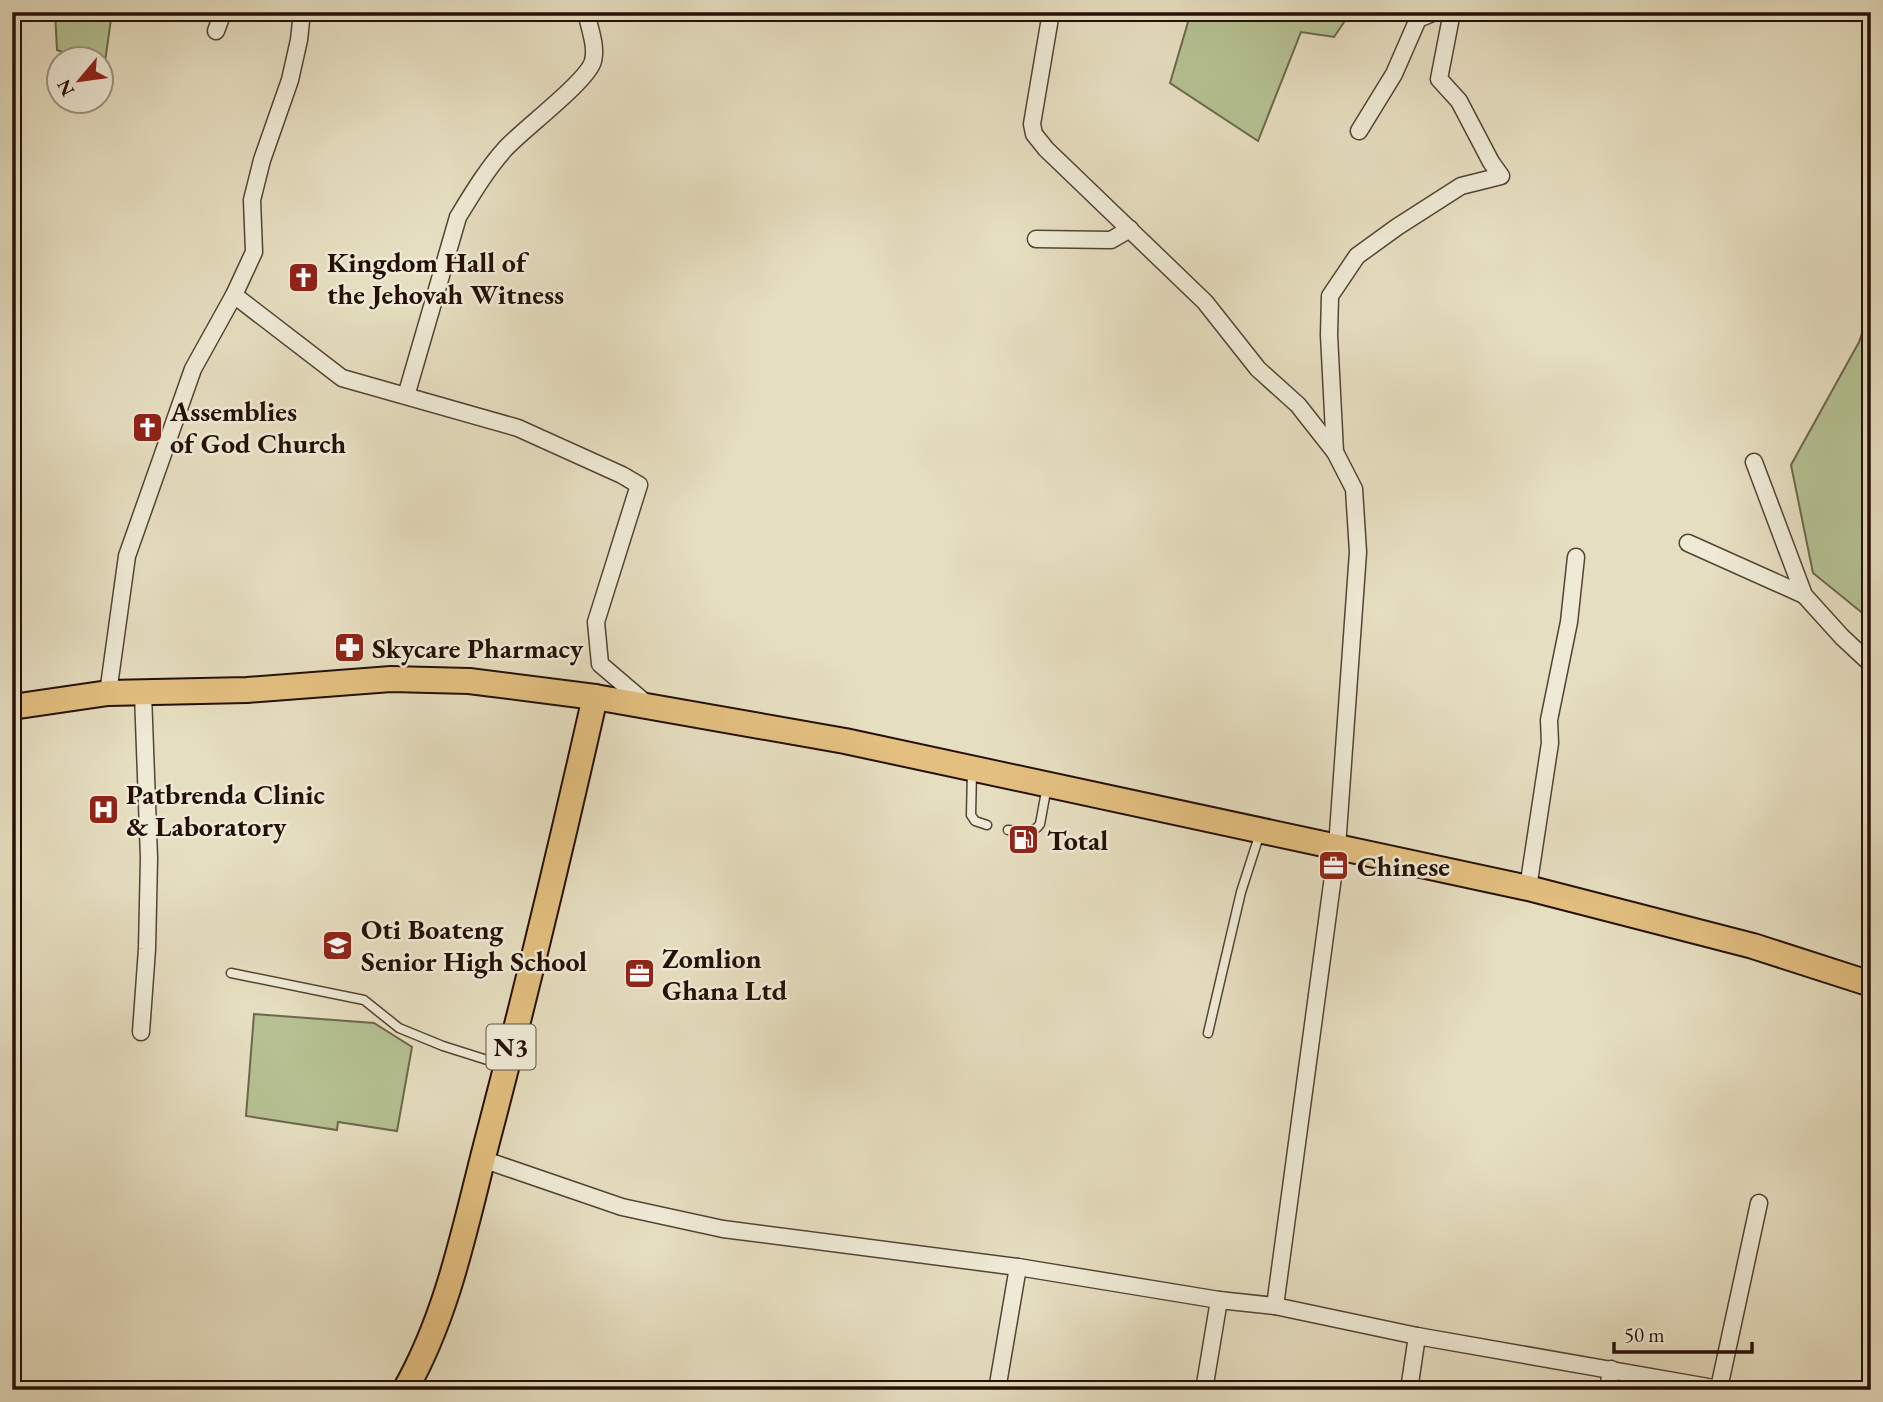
<svg xmlns="http://www.w3.org/2000/svg" width="1883" height="1402" font-family="'EB Garamond',serif">
<style>
.green{fill:#b5c192;stroke:#6c684c;stroke-width:2}
.lines{fill:none;stroke-linecap:round;stroke-linejoin:round}
.service-casing{stroke:#544434;stroke-width:11}
.minor-casing{stroke:#544434;stroke-width:19}
.primary-casing{stroke:#241006;stroke-width:28}
.service{stroke:#efead6;stroke-width:8}
.minor{stroke:#efead6;stroke-width:16}
.primary{stroke:#e3bf80;stroke-width:24}
.labels{text-anchor:middle;stroke-width:5;stroke-linejoin:round;paint-order:stroke}
.shield{fill:#efead6;stroke:#615144;stroke-width:2}
.shield-label{font-size:26px;font-weight:bold;fill:#241006}
.poi-label{font-size:28px;font-weight:bold;fill:#241006;stroke:#efead6;text-anchor:start}
</style>
<rect width="100%" height="100%" fill="#e6dec0"/>
<filter id="stains"><feTurbulence type="fractalNoise" baseFrequency=".00286" numOctaves="4"/><feColorMatrix values="0 0 0 0 .2 0 0 0 0 .09 0 0 0 0 .02 0 0 0 .5 -.17"/></filter>
<radialGradient id="worn" r=".72"><stop offset=".6" stop-color="#630" stop-opacity="0"/><stop offset="1" stop-color="#630" stop-opacity=".3"/></radialGradient>
<g class="green">
<path d="M55,12h57l-8,57 -2,-1v-8l-21,-1 -24,-9z"/>
<path d="M1191,12h160l-17,25 -33,-5 -43,109 -88,-58z"/>
<path d="M1871,308v312l-58,-47 -22,-108 68,-123z"/>
<path d="M254,1014l120,9 38,24 -15,84 -59,-9 -1,8 -91,-14z"/>
</g>
<g class="lines">
<defs>
<g id="service">
<path d="M972,771l-1,44 4,6 12,4"/>
<path d="M1008,830c12,1 25,5 32,-6l7,-38"/>
<path d="M231,973l133,27 35,28 44,18 60,19"/>
<path d="M1208,1033l33,-141 19,-59"/>
</g>
<g id="minor">
<path d="M1051,12l-19,112 2,10 12,15 159,153 53,67 40,36 37,47 19,37 4,63 -21,295 -62,459"/>
<path d="M216,31l7,-19"/>
<path d="M1359,131l35,-57 24,-55 17,-7"/>
<path d="M1036,239l75,1 19,-11"/>
<path d="M234,295l108,83 176,50 104,47 17,10 -43,137 4,42 48,41"/>
<path d="M406,396l52,-179c14,-23 29,-48 47,-68 17,-19 83,-68 88,-88 4,-15 -4,-34 -7,-49"/>
<path d="M1335,452l-6,-117 1,-39 27,-40 40,-29 64,-41 40,-10 -10,-14 -32,-61 -20,-22 13,-67"/>
<path d="M1754,462l50,133 38,42 29,27"/>
<path d="M1688,543l116,52"/>
<path d="M108,693l19,-137 66,-187 41,-74 20,-43 -2,-52 10,-40 28,-80 9,-40 3,-28"/>
<path d="M1528,888l22,-145 -1,-23 20,-98 7,-65"/>
<path d="M141,1032l6,-83 2,-91 -6,-164"/>
<path d="M482,1159l140,48 101,22 295,38 201,33 56,6 142,30 308,54"/>
<path d="M1719,1388l40,-185"/>
<path d="M997,1390l21,-123"/>
<path d="M1204,1390l15,-90"/>
<path d="M1409,1390l8,-54"/>
<path d="M1608,1390l3,-21"/>
</g>
<g id="primary">
<path d="M12,707l96,-14 139,-3 144,-11 78,2 126,16 250,44 683,147 225,58 118,38"/>
<path d="M405,1390c45,-79 61,-169 84,-256 38,-145 73,-291 106,-437"/>
</g>
</defs>
<use href="#service" class="service-casing"/>
<use href="#minor" class="minor-casing"/>
<use href="#primary" class="primary-casing"/>
<use href="#service" class="service"/>
<use href="#minor" class="minor"/>
<use href="#primary" class="primary"/>
</g>
<defs>
<symbol id="church-square" viewBox="-11 -11 22 22"><rect x="-9" y="-9" width="18" height="18" rx="4" fill="#8f2418" stroke="#efead6"/><path d="M-1.2-6h2.4v3.5h3.3v2.4h-3.3V6h-2.4V-.1h-3.3v-2.4h3.3Z" fill="#fff"/></symbol>
<symbol id="pharmacy-square" viewBox="-11 -11 22 22"><rect x="-9" y="-9" width="18" height="18" rx="4" fill="#8f2418" stroke="#efead6"/><path d="M-2-6h4v4h4v4h-4v4h-4v-4h-4v-4h4Z" fill="#fff"/></symbol>
<symbol id="hospital-square" viewBox="-11 -11 22 22"><rect x="-9" y="-9" width="18" height="18" rx="4" fill="#8f2418" stroke="#efead6"/><path d="M-5-5h3v3.5h4V-5h3V5h-3V1.5h-4V5h-3Z" fill="#fff"/></symbol>
<symbol id="fuel-square" viewBox="-11 -11 22 22"><rect x="-9" y="-9" width="18" height="18" rx="4" fill="#8f2418" stroke="#efead6"/><path d="M-5.5-6h7V0h2V4h1.3V-2.5L3-4.5l.8-.8L6-3V5H2.5V1h-1V6h-7ZM-4.2-4.7v3.2H.2V-4.7Z" fill="#fff"/></symbol>
<symbol id="office-square" viewBox="-11 -11 22 22"><rect x="-9" y="-9" width="18" height="18" rx="4" fill="#8f2418" stroke="#efead6"/><path d="M-6-3h4V-5.5h4V-3h4V5H-6ZM-1-4.5V-3h2v-1.5ZM-6 0V1H6V0Z" fill="#fff"/></symbol>
<symbol id="school-square" viewBox="-11 -11 22 22"><rect x="-9" y="-9" width="18" height="18" rx="4" fill="#8f2418" stroke="#efead6"/><path d="M0-5L7-2L0 1L-7-2ZM-4 1L0 2.5L4 1V4Q0 6-4 4Z" fill="#fff"/></symbol>
</defs>
<g fill-rule="evenodd">
<use href="#church-square" x="286" y="260" width="35" height="35"/>
<use href="#church-square" x="130" y="410" width="35" height="35"/>
<use href="#pharmacy-square" x="332" y="630" width="35" height="35"/>
<use href="#hospital-square" x="86" y="792" width="35" height="35"/>
<use href="#fuel-square" x="1006" y="822" width="35" height="35"/>
<use href="#office-square" x="1316" y="848" width="35" height="35"/>
<use href="#school-square" x="320" y="928" width="35" height="35"/>
<use href="#office-square" x="622" y="956" width="35" height="35"/>
</g>
<g class="labels">
<rect class="shield" x="486.5" y="1024.5" width="49" height="45" rx="5"/>
<g class="shield-label">
<text x="511" y="1056">N3</text>
</g>
<g class="poi-label">
<text x="327" y="272">Kingdom Hall of<tspan x="327" dy="32">the Jehovah Witness</tspan></text>
<text x="170" y="421">Assemblies<tspan x="170" dy="32">of God Church</tspan></text>
<text x="372" y="658">Skycare Pharmacy</text>
<text x="126" y="804">Patbrenda Clinic<tspan x="126" dy="32">&amp; Laboratory</tspan></text>
<text x="1047" y="850">Total</text>
<text x="1357" y="876">Chinese</text>
<text x="361" y="939">Oti Boateng<tspan x="361" dy="32">Senior High School</tspan></text>
<text x="662" y="968">Zomlion<tspan x="662" dy="32">Ghana Ltd</tspan></text>
</g>
</g>
<rect width="1883" height="1402" fill="none" stroke="#e6dec0" stroke-width="42"/>
<rect x="14" y="14" width="1855" height="1374" fill="none" stroke="#241006" stroke-width="3.5"/>
<rect x="21" y="21" width="1841" height="1360" fill="none" stroke="#241006" stroke-width="2"/>
<g transform="translate(80 80) rotate(241)"><circle r="33" fill="#efead6" stroke="#9e9383" stroke-width="2"/>
<path d="M0-5L12 26L0 18L-12 26Z" fill="#8f2418"/>
<text y="-10" font-size="19" font-weight="bold" text-anchor="middle" fill="#241006">N</text>
</g>
<path d="M1614 1342v10h138v-10" fill="none" stroke="#241006" stroke-width="3.5"/>
<text x="1624" y="1342" font-size="21" fill="#241006" stroke="#efead6" stroke-width="5" paint-order="stroke">50 m</text>
<rect width="100%" height="100%" filter="url(#stains)"/>
<rect width="100%" height="100%" fill="url(#worn)"/>
</svg>
